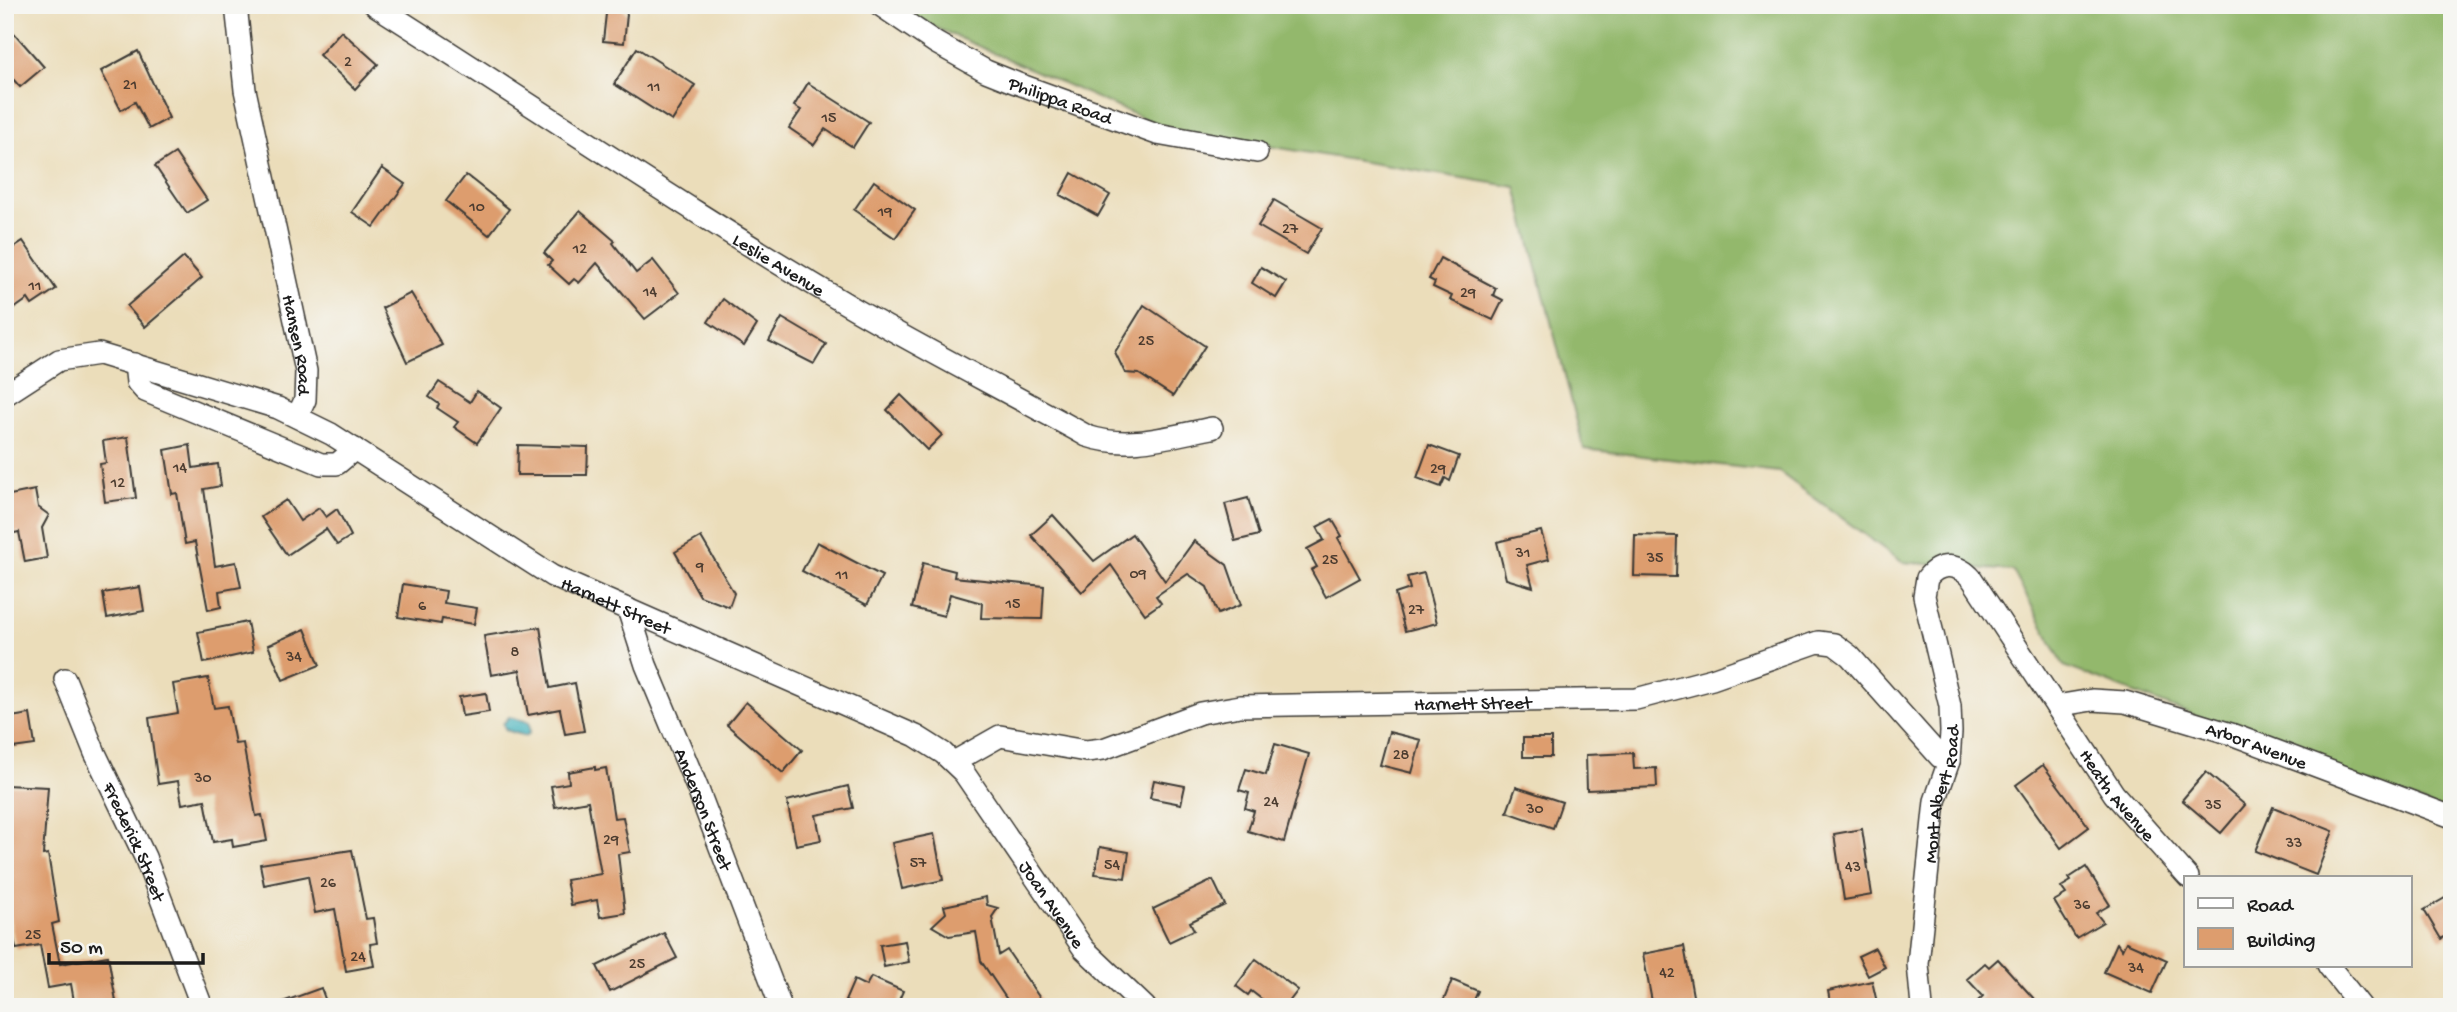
<svg xmlns="http://www.w3.org/2000/svg" width="2457" height="1012" font-family="'Gochi Hand',sans-serif">
<style>
.forest{fill:#93b86c;stroke:#586a44;stroke-width:2}
.water{fill:#41b1bb;stroke:#2e666c;stroke-width:2}
.building{fill:#dd9d6e}
.lines{fill:none;stroke-linecap:round;stroke-linejoin:round}
.minor-casing{stroke:#3b3934;stroke-width:24}
.minor{stroke:#fff;stroke-width:21}
.labels{text-anchor:middle;stroke-width:7;stroke-linejoin:round;paint-order:stroke}
.number-label{font-size:16px;fill:#4c3c30}
.street-label{font-size:19px;fill:#1c1c1c;stroke:#f6f6f2}
</style>
<rect width="100%" height="100%" fill="#f6f6f2"/>
<filter id="ink" filterUnits="userSpaceOnUse"><feTurbulence type="fractalNoise" baseFrequency=".0143" numOctaves="2"/><feDisplacementMap in="SourceGraphic" scale="14" xChannelSelector="R" yChannelSelector="G"/><feConvolveMatrix kernelMatrix="1 2 1 2 8 2 1 2 1" color-interpolation-filters="sRGB"/></filter>
<filter id="wash" filterUnits="userSpaceOnUse"><feTurbulence type="fractalNoise" baseFrequency=".00686" numOctaves="4" result="noise"/><feDisplacementMap in="SourceGraphic" scale="28" xChannelSelector="R" yChannelSelector="G"/><feGaussianBlur stdDeviation="1.57" result="paint"/><feColorMatrix in="noise" values="0 0 0 0 0 0 0 0 0 0 0 0 0 0 0 0 0 1.4 0 .05"/><feComposite in="paint" operator="in"/></filter>
<g filter="url(#wash)">
<rect width="100%" height="100%" fill="#ebddba"/>
<path class="forest" d="M891,5h1561v809l-388,-148 -51,-95 -111,-9 -123,-90 -195,-23 -68,-262 -346,-57 -270,-118z"/>
<path class="water" d="M509,717l20,5 1,11 -5,3 -19,-6 -3,-6z"/>
<g id="blocks">
<g class="building">
<path d="M607,5h13l7,9 -3,29 -21,-2z"/>
<path d="M341,31l37,33 -23,25 -36,-34z"/>
<path d="M15,34l29,33 -24,20 -15,-17v-28z"/>
<path d="M637,48l58,37 -23,36 -58,-37z"/>
<path d="M138,51l31,67 -20,11 -14,-27 -14,8 -20,-39z"/>
<path d="M808,83l61,39 -16,25 -28,-18 -11,16 -25,-17 12,-18 -7,-4z"/>
<path d="M175,153l32,47 -20,13 -32,-47z"/>
<path d="M382,168l23,16 -31,43 -22,-15z"/>
<path d="M1072,173l38,22 -12,21 -38,-21z"/>
<path d="M466,175l43,34 -20,26 -43,-34z"/>
<path d="M874,181l41,29 -20,28 -41,-28z"/>
<path d="M1274,200l48,28 -16,26 -48,-28z"/>
<path d="M580,211l35,30 -2,2 23,30 17,-13 26,33 -34,26 -48,-56 -18,20 -5,-4 -5,5 -21,-19 4,-4 -8,-8z"/>
<path d="M23,241l33,48 -24,16 -4,-6 -23,16v-62z"/>
<path d="M184,257l18,21 -57,49 -18,-21z"/>
<path d="M1440,258l56,30 -3,7 10,5 -10,20 -43,-20 2,-4 -19,-9 2,-5 -6,-3z"/>
<path d="M1261,267l25,15 -10,16 -24,-15z"/>
<path d="M411,293l31,52 -35,17 -25,-54z"/>
<path d="M723,299l34,26 -13,21 -36,-24z"/>
<path d="M1144,305l61,41 -32,50 -34,-22 -14,-1 -10,-21z"/>
<path d="M782,318l44,26 -12,20 -45,-23z"/>
<path d="M439,382l31,20 7,-11 24,17 -24,35 -23,-16 4,-5 -21,-14 2,-4 -10,-7z"/>
<path d="M901,395l41,40 -15,15 -40,-40z"/>
<path d="M128,437l8,61 -31,4 -5,-38 6,-1 -3,-22z"/>
<path d="M190,445l3,23 25,-4 3,22 -17,3 11,77 21,-4 5,25 -22,4 2,16 -13,3 -13,-68 -10,2 -8,-51 -5,1 -7,-44z"/>
<path d="M518,445l70,2 -1,28h-70z"/>
<path d="M1429,445l30,11 -9,25 -5,-3 -4,9 -24,-9z"/>
<path d="M35,490l3,17 11,8 -7,13 5,30 -22,4 -6,-30 -14,3v-39z"/>
<path d="M1248,498l11,37 -24,6 -10,-37z"/>
<path d="M286,500l14,21 19,-13 7,9 11,-8 14,27 -14,9 -11,-16 -39,26 -26,-38z"/>
<path d="M1053,515l41,46 38,-27 33,47 29,-40 33,24 14,40 -23,9 -11,-27 -19,-13 -32,22 5,7 -16,11 -34,-49 -29,27 -51,-57z"/>
<path d="M1332,519l10,17 -4,2 22,40 -34,19 -15,-27 6,-3 -10,-18 17,-9 -7,-13z"/>
<path d="M1541,531l8,28 -22,6 6,22 -27,-8 -9,-37z"/>
<path d="M1635,535l42,1 -1,41 -42,-1z"/>
<path d="M701,537l33,56 -5,14 -29,-11 -25,-44z"/>
<path d="M817,542l65,34 -15,29 -65,-34z"/>
<path d="M923,563l32,8 -1,6 90,9 -2,33 -61,-1 1,-15 -32,-9 -6,22 -32,-8z"/>
<path d="M1424,573l13,50 -32,8 -10,-37 15,-5 -3,-12z"/>
<path d="M403,584l43,7 -2,12 33,5 -3,16 -32,-5 -1,5 -43,-7z"/>
<path d="M140,587l4,24 -37,7 -4,-25z"/>
<path d="M247,622l6,30 -49,11 -6,-31z"/>
<path d="M540,627l10,61 25,-5 9,48 -19,3 -5,-25 -32,6 -8,-45 -29,5 -7,-39z"/>
<path d="M305,629l15,36 -37,15 -15,-35z"/>
<path d="M208,678l6,30 14,-2 7,38 8,-1 13,73 6,-1 5,26 -34,6 -1,-8 -19,3 -8,-42 -23,4 -4,-23 -20,3 -9,-66 29,-5 -5,-29z"/>
<path d="M486,693l3,19 -27,4 -3,-19z"/>
<path d="M746,702l56,48 -19,23 -56,-48z"/>
<path d="M30,714l5,31 -30,4v-31z"/>
<path d="M1389,732l32,8 -9,33 -32,-8z"/>
<rect x="1523" y="738" width="28" height="19"/>
<path d="M1275,744l34,10 -25,88 -36,-11 6,-20 -9,-3 4,-15 -10,-3 7,-21 20,6z"/>
<path d="M1633,753l1,16 22,-1 1,19 -70,3 -1,-35z"/>
<path d="M2043,765l46,62 -28,21 -45,-63z"/>
<path d="M595,767v3l11,-2 8,50 9,-1 7,35 -12,2 7,59 -25,4 -3,-17 -26,5 -5,-25 35,-6 -13,-73 -33,6 -4,-21 18,-3 -1,-11z"/>
<path d="M2206,772l39,33 -24,28 -39,-33z"/>
<path d="M1154,780l31,6 -4,18 -31,-6z"/>
<path d="M5,785l43,2 -5,68 5,-1 11,68 -7,2 8,40 48,-8 8,45 -41,6 -4,-23 -23,4 -8,-43 -24,4 -11,-55z"/>
<path d="M848,786l5,22 -37,7 5,25 -25,5 -9,-44z"/>
<path d="M1516,787l46,15 -9,26 -46,-16z"/>
<path d="M2273,807l60,24 -17,44 -61,-24z"/>
<path d="M1862,829l10,66 -28,5 -10,-66z"/>
<path d="M934,834l9,46 -41,9 -10,-46z"/>
<path d="M1100,847l29,5 -4,26 -30,-4z"/>
<path d="M352,850l14,69 7,-1 4,25 -7,1 4,22 -28,5 -11,-62 -20,4 -7,-37 -44,9 -4,-21z"/>
<path d="M2086,867l24,38 -14,8 7,9 -27,16 -22,-37 12,-7 -5,-7 10,-6 -2,-3z"/>
<path d="M1213,880l12,25 -35,17 4,8 -25,12 -16,-33z"/>
<path d="M2452,894v39l-11,6 -17,-29z"/>
<path d="M986,897l1,8 11,3 -6,9 7,38 8,-5 39,57h-34l-31,-46 -5,-29 -27,4 -17,-10 14,-13 -2,-7z"/>
<path d="M664,933l13,25 -67,34 -13,-26z"/>
<path d="M905,941l4,21 -25,5 -4,-22z"/>
<path d="M2126,942l41,18 -15,33 -48,-21 13,-29 5,7z"/>
<path d="M1684,946l11,61h-42l-10,-53z"/>
<path d="M1875,948l10,19 -17,9 -10,-20z"/>
<path d="M1256,959l42,31 -13,17h-13l-21,-16 -3,4 -12,-9z"/>
<path d="M1998,959l37,41 -8,7h-55l11,-11 -16,-17 18,-16 4,4z"/>
<path d="M871,977l32,14 -7,16h-39l-12,-6 9,-21 12,6z"/>
<path d="M1452,980l26,11 -7,16h-30z"/>
<path d="M1872,981l6,26h-47l-3,-16z"/>
<path d="M321,988l7,19h-53l-1,-2z"/>
</g>
</g>
</g>
<g filter="url(#ink)">
<use href="#blocks" fill-opacity="0" stroke="#3b3934" stroke-width="2"/>
<g class="lines">
<defs>
<g id="minor">
<path id="s1" d="M236,5l9,85 61,281 -1,29 -8,17"/>
<path id="s2" d="M375,5c160,101 316,208 480,304 76,44 155,84 232,127 41,14 83,0 125,-8"/>
<path id="s3" d="M880,5l56,38 50,28 30,12 141,51 100,18"/>
<path d="M135,364l2,18 8,9 176,73h16l18,-15"/>
<path id="s4" d="M5,395l54,-35 40,-6 179,54 53,26 221,142 364,160 27,17 21,20 120,176 61,58"/>
<path id="s5" d="M628,609l18,56 51,122 84,220"/>
<path id="s6" d="M65,679l30,74 50,104 57,150"/>
<path id="s7" d="M2056,706l36,-6 33,2 106,32 221,83"/>
<path id="s8" d="M954,762l46,-26 86,15 17,-2 97,-36 40,-7 396,-7 76,-20 106,-37 16,2 16,12 90,101 9,4"/>
<path d="M2328,965l33,42"/>
<path id="s9" d="M1922,1007l-4,-43 17,-163 14,-40 2,-29 -1,-26 -26,-110 3,-18c13,-17 32,-14 45,1l142,215 74,83"/>
</g>
</defs>
<use href="#minor" class="minor-casing"/>
<use href="#minor" class="minor"/>
</g>
</g>
<g class="labels">
<g class="number-label">
<text x="348" y="66">2</text>
<text x="130" y="89">21</text>
<text x="654" y="91">11</text>
<text x="829" y="122">15</text>
<text x="477" y="211">10</text>
<text x="885" y="216">19</text>
<text x="1290" y="233">27</text>
<text x="580" y="253">12</text>
<text x="35" y="290">11</text>
<text x="650" y="296">14</text>
<text x="1468" y="297">29</text>
<text x="1146" y="345">25</text>
<text x="180" y="472">14</text>
<text x="1438" y="473">29</text>
<text x="118" y="487">12</text>
<text x="1523" y="557">31</text>
<text x="1655" y="562">35</text>
<text x="1330" y="564">25</text>
<text x="700" y="571">9</text>
<text x="1138" y="578">09</text>
<text x="842" y="579">11</text>
<text x="1013" y="608">15</text>
<text x="422" y="610">6</text>
<text x="1416" y="614">27</text>
<text x="515" y="656">8</text>
<text x="294" y="661">34</text>
<text x="1401" y="759">28</text>
<text x="203" y="782">30</text>
<text x="1271" y="806">24</text>
<text x="2213" y="809">35</text>
<text x="1535" y="813">30</text>
<text x="611" y="844">29</text>
<text x="2294" y="847">33</text>
<text x="918" y="867">57</text>
<text x="1112" y="869">54</text>
<text x="1853" y="871">43</text>
<text x="328" y="887">26</text>
<text x="2082" y="909">36</text>
<text x="33" y="939">25</text>
<text x="358" y="961">24</text>
<text x="637" y="968">25</text>
<text x="2136" y="972">34</text>
<text x="1667" y="977">42</text>
</g>
<g class="street-label">
<text dy="7" stroke="none"><textPath href="#s3" startOffset="205">Philippa Road</textPath></text>
<text dy="7" stroke="none"><textPath href="#s2" startOffset="480">Leslie Avenue</textPath></text>
<text dy="7" stroke="none"><textPath href="#s1" startOffset="346">Hansen Road</textPath></text>
<text dy="7" stroke="none"><textPath href="#s4" startOffset="684">Harnett Street</textPath></text>
<text dy="7" stroke="none"><textPath href="#s8" startOffset="534">Harnett Street</textPath></text>
<text dy="7" stroke="none"><textPath href="#s7" startOffset="208">Arbor Avenue</textPath></text>
<text dy="7" stroke="none"><textPath href="#s9" startOffset="215">Mont Albert Road</textPath></text>
<text dy="7" stroke="none"><textPath href="#s9" startOffset="749">Heath Avenue</textPath></text>
<text dy="7" stroke="none"><textPath href="#s5" startOffset="214">Anderson Street</textPath></text>
<text dy="7" stroke="none"><textPath href="#s6" startOffset="177">Frederick Street</textPath></text>
<text dy="7" stroke="none"><textPath href="#s4" startOffset="1230">Joan Avenue</textPath></text>
</g>
</g>
<rect width="2457" height="1012" fill="none" stroke="#f6f6f2" stroke-width="28"/>
<rect x="2184" y="876" width="228" height="91" fill="#f6f6f2" stroke="#9f9f9c" stroke-width="2"/>
<rect x="2198" y="898" width="35" height="10" fill="#ffffff" stroke="#9f9f9c" stroke-width="2"/>
<text x="2247" y="911" font-size="21" fill="#1c1c1c">Road</text>
<rect x="2198" y="928" width="35" height="21" fill="#dd9d6e" stroke="#9f9f9c" stroke-width="2"/>
<text x="2247" y="946" font-size="21" fill="#1c1c1c">Building</text>
<path d="M49 953v10h154v-10" fill="none" stroke="#1c1c1c" stroke-width="3.5"/>
<text x="60" y="953" font-size="21" fill="#1c1c1c" stroke="#f6f6f2" stroke-width="5" paint-order="stroke">50 m</text>
</svg>
